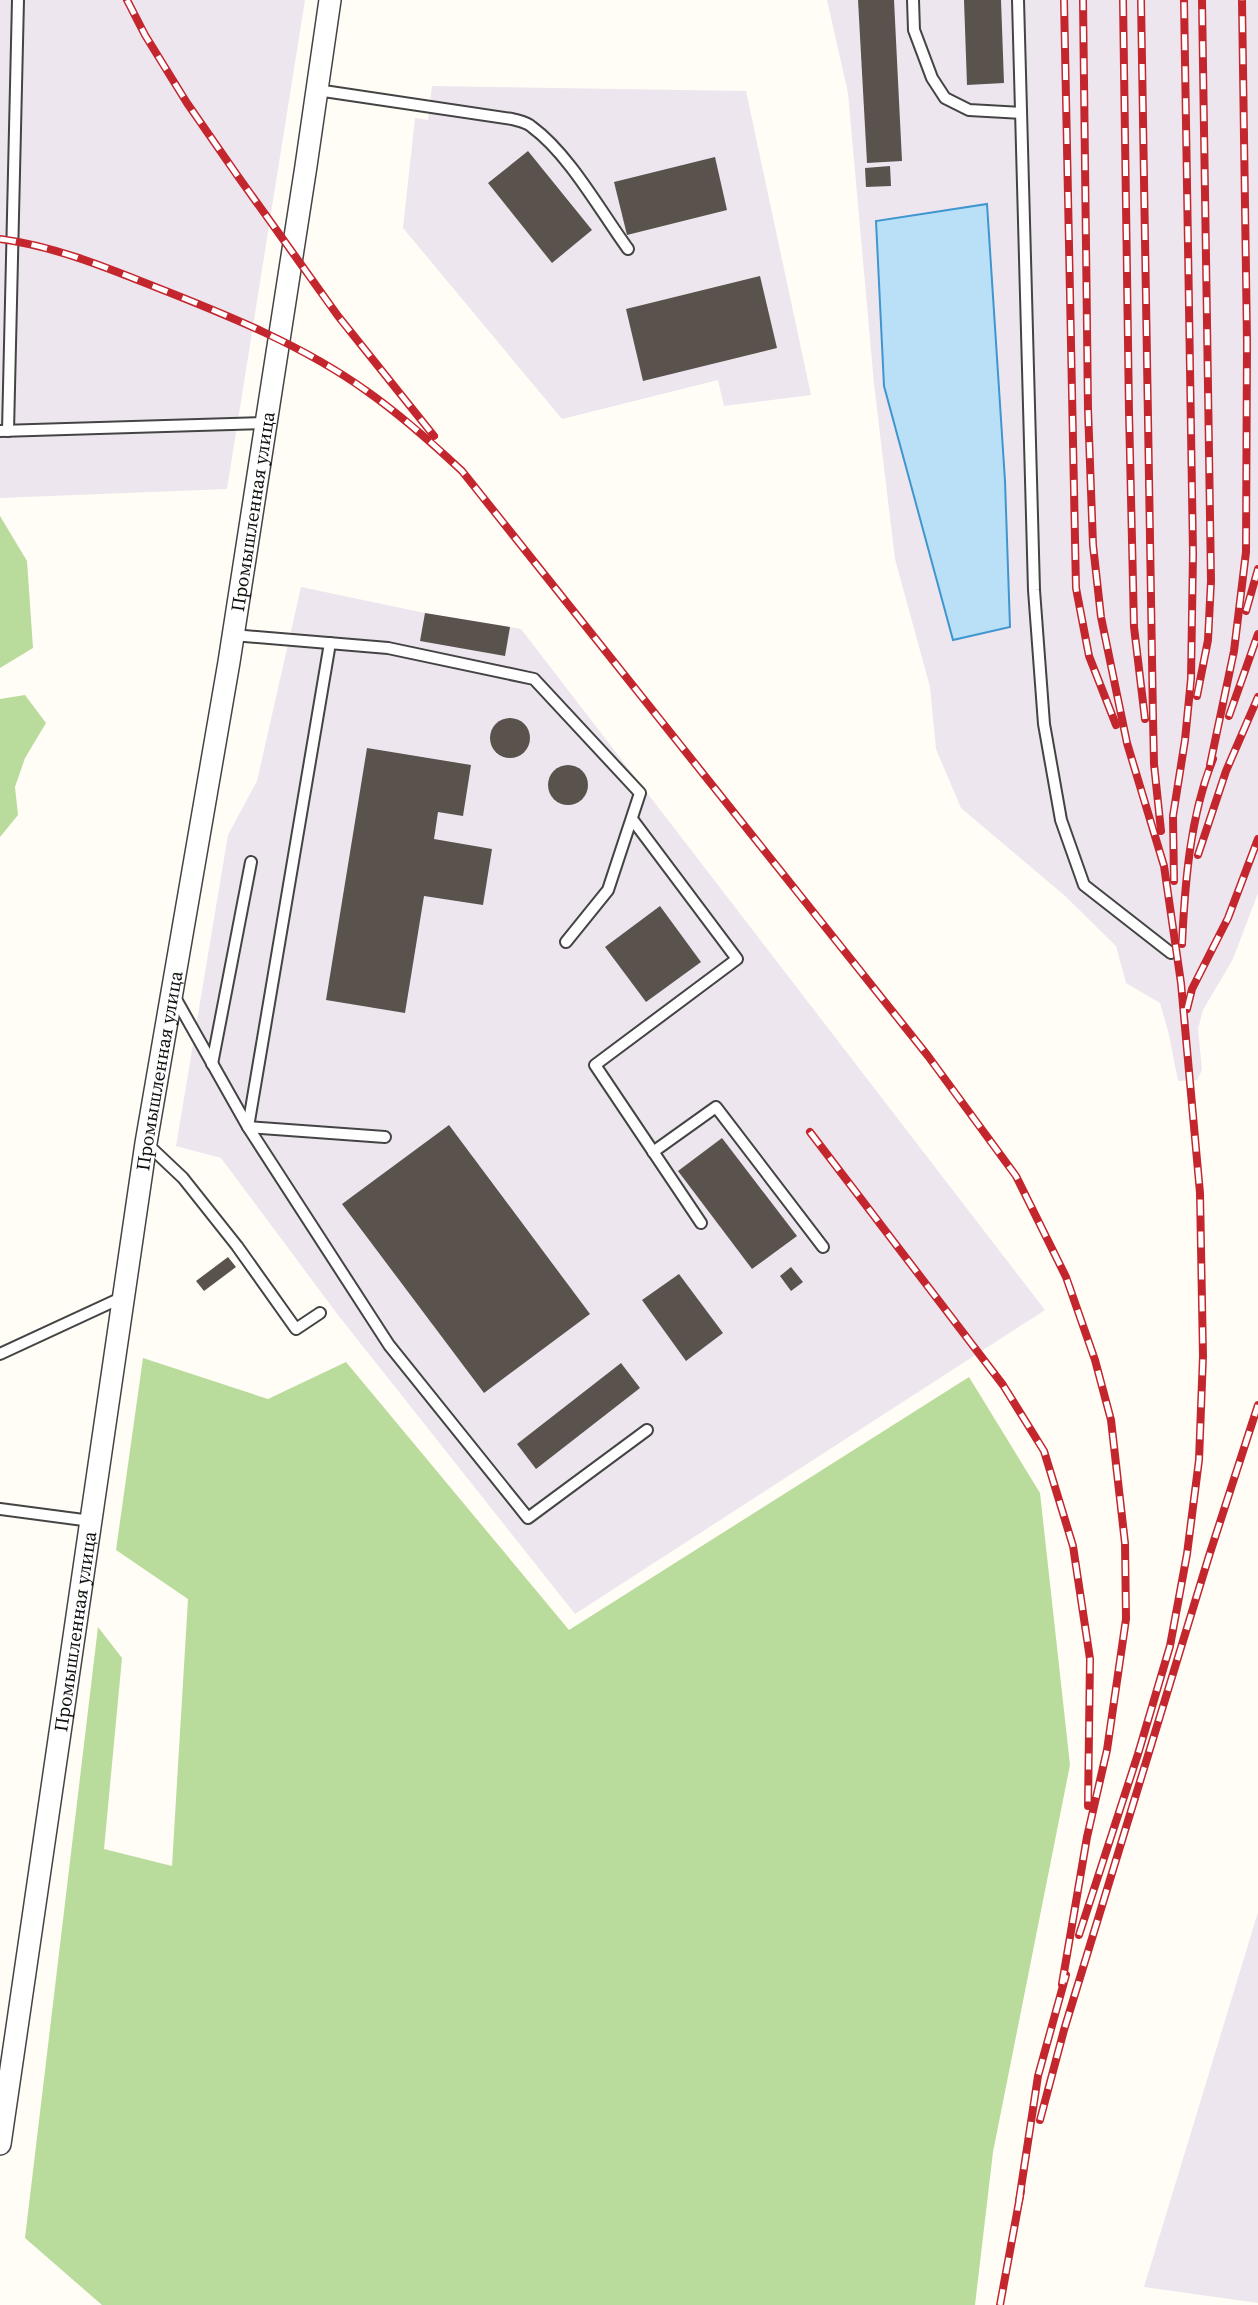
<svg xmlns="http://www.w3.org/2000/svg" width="1258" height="2305" font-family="'Source Serif 4',serif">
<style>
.industrial{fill:#eee6ef}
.forest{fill:#b9dc9c}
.water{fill:#b9e0f7;stroke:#3f96cf;stroke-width:2}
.building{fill:#5a524d}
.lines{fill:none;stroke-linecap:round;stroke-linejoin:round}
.lane-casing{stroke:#444;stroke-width:14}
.street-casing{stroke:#444;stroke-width:24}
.lane{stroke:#fff;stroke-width:10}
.street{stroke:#fff;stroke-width:21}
.rail-casing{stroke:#c4262e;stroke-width:8}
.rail{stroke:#fff;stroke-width:5;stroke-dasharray:16;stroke-linecap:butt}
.labels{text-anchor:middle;stroke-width:7;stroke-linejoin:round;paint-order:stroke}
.street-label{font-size:19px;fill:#111;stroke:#fff}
</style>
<rect width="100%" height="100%" fill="#fffdf5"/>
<g class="industrial">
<path d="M0,0h305l-78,489 -227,9z"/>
<path d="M827,0h431v893l-25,66 -30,51 -5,19 4,41 -5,10 -19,1 -9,-46 -9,-32 -34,-20 -10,-37 -52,-51 -103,-87 -25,-59 -6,-62 -35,-128 -21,-175 -26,-291z"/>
<path d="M432,86l314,5 65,304 -87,11 -6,-26 -156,39 -159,-191 12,-110 13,2z"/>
<path d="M301,587l124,26 96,16 524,681 -470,304 -237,-299 -117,-157 -45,-12 52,-311 29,-54z"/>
<path d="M1258,1912v391l-114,-16z"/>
</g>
<g class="forest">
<path d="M0,516l27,45 6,87 -33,20z"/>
<path d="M25,695l21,28 -21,35 -10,29 3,28 -18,22v-138z"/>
<path d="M143,1358l125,41 78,-37 223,268 400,-253 71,116 30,272 -77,387 -18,153h-873l-77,-67 73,-611 24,31 -18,191 68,17 16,-267 -72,-49z"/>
</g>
<path class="water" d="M987,204l18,277 5,146 -57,13 -69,-254 -8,-165z"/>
<g class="building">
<path d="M858,0h36l8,161 -35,2z"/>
<path d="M964,0h37l3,83 -37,2z"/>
<path d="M528,151l64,79 -40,33 -64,-80z"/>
<path d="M715,157l12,53 -100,25 -13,-53z"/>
<path d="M890,166l1,20 -25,1 -1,-19z"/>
<path d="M760,276l17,72 -134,33 -17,-72z"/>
<path d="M425,613l85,14 -5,29 -85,-15z"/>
<circle cx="510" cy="738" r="20"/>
<path d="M367,748l104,17 -8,51 -25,-4 -4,27 58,10 -9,56 -59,-9 -19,117 -79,-13z"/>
<circle cx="568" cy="785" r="20"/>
<path d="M660,906l41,56 -55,40 -41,-55z"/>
<path d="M449,1125l141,189 -106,79 -142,-189z"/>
<path d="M722,1138l75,98 -45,33 -74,-98z"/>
<path d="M228,1257l8,10 -32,24 -8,-10z"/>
<path d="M791,1267l12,15 -12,9 -11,-15z"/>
<path d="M679,1274l44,59 -37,28 -44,-61z"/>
<path d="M621,1363l19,25 -104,81 -19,-25z"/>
</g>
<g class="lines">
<defs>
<g id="lane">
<path d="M913,0l1,30 18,48 13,20 24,12 52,3"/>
<path d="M1018,0l16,590 10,134 17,96 23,65 87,68"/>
<path d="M317,90l195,29c7,2 15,3 20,8 37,27 69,85 96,122"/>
<path d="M0,431l266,-8"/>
<path d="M8,431l10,-431"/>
<path d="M233,635l155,13 146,31 106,114 -32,97 -42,52"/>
<path d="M330,643l-82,484 137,10"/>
<path d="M632,819l105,140 -142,106 106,158"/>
<path d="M173,994l75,133 141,218 139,173 119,-88"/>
<path d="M212,1064l39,-202"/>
<path d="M146,1143l37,35 54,68 59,83 24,-16"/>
<path d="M653,1152l63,-45 107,140"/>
<path d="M0,1354l123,-57"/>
<path d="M0,1509l91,12"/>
</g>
<g id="street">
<path id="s1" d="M0,2144l146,-1001 83,-481 77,-496 24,-166"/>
</g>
</defs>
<use href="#lane" class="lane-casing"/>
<use href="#street" class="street-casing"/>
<use href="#lane" class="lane"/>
<use href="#street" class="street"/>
<defs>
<g id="rail">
<path d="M127,0l18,35 42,68 50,72 101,141 96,120"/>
<path d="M1064,0l12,588 13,68 27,69"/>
<path d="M1123,0l6,411 5,216 11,92"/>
<path d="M1141,0l12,718 1,46 7,67"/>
<path d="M0,239c53,7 103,27 153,47 74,29 150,59 215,106 34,24 64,51 94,79l466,585 88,120 50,101 29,83 16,60 14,123 1,76 -19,131 -20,87 -25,147"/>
<path d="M1246,611l12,-42"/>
<path d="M1197,696l11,-56 3,-59 -9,-581"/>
<path d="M1229,716l29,-82"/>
<path d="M1210,765l24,-114 12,-99 1,-210 -5,-342"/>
<path d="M1198,855l28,-84 32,-74"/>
<path d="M1174,881l-1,-65 12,-76 6,-61 2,-126 -9,-553"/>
<path d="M1182,944c3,-62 8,-127 31,-185"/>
<path d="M1187,1009l5,-20 36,-71 30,-79"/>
<path d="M810,1132l193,253 41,66 29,95 17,113 -2,147"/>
<path d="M1079,1935l59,-181 32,-108 17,-92 12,-94 4,-104 -3,-163 -19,-210 -17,-117 -37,-123 -26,-126 -8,-72 -5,-136 -5,-409"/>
<path d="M1040,2120l24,-90 145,-474 49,-151"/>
<path d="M1019,2201l19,-125 28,-101"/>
<path d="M1000,2305l21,-114"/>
</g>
</defs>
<use href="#rail" class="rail-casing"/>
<use href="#rail" class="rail"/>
</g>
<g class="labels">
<g class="street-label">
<text dy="7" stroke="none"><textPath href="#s1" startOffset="1652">Промышленная улица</textPath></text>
<text dy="7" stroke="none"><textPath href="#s1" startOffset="1085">Промышленная улица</textPath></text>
<text dy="7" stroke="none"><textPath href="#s1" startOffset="518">Промышленная улица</textPath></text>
</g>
</g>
</svg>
